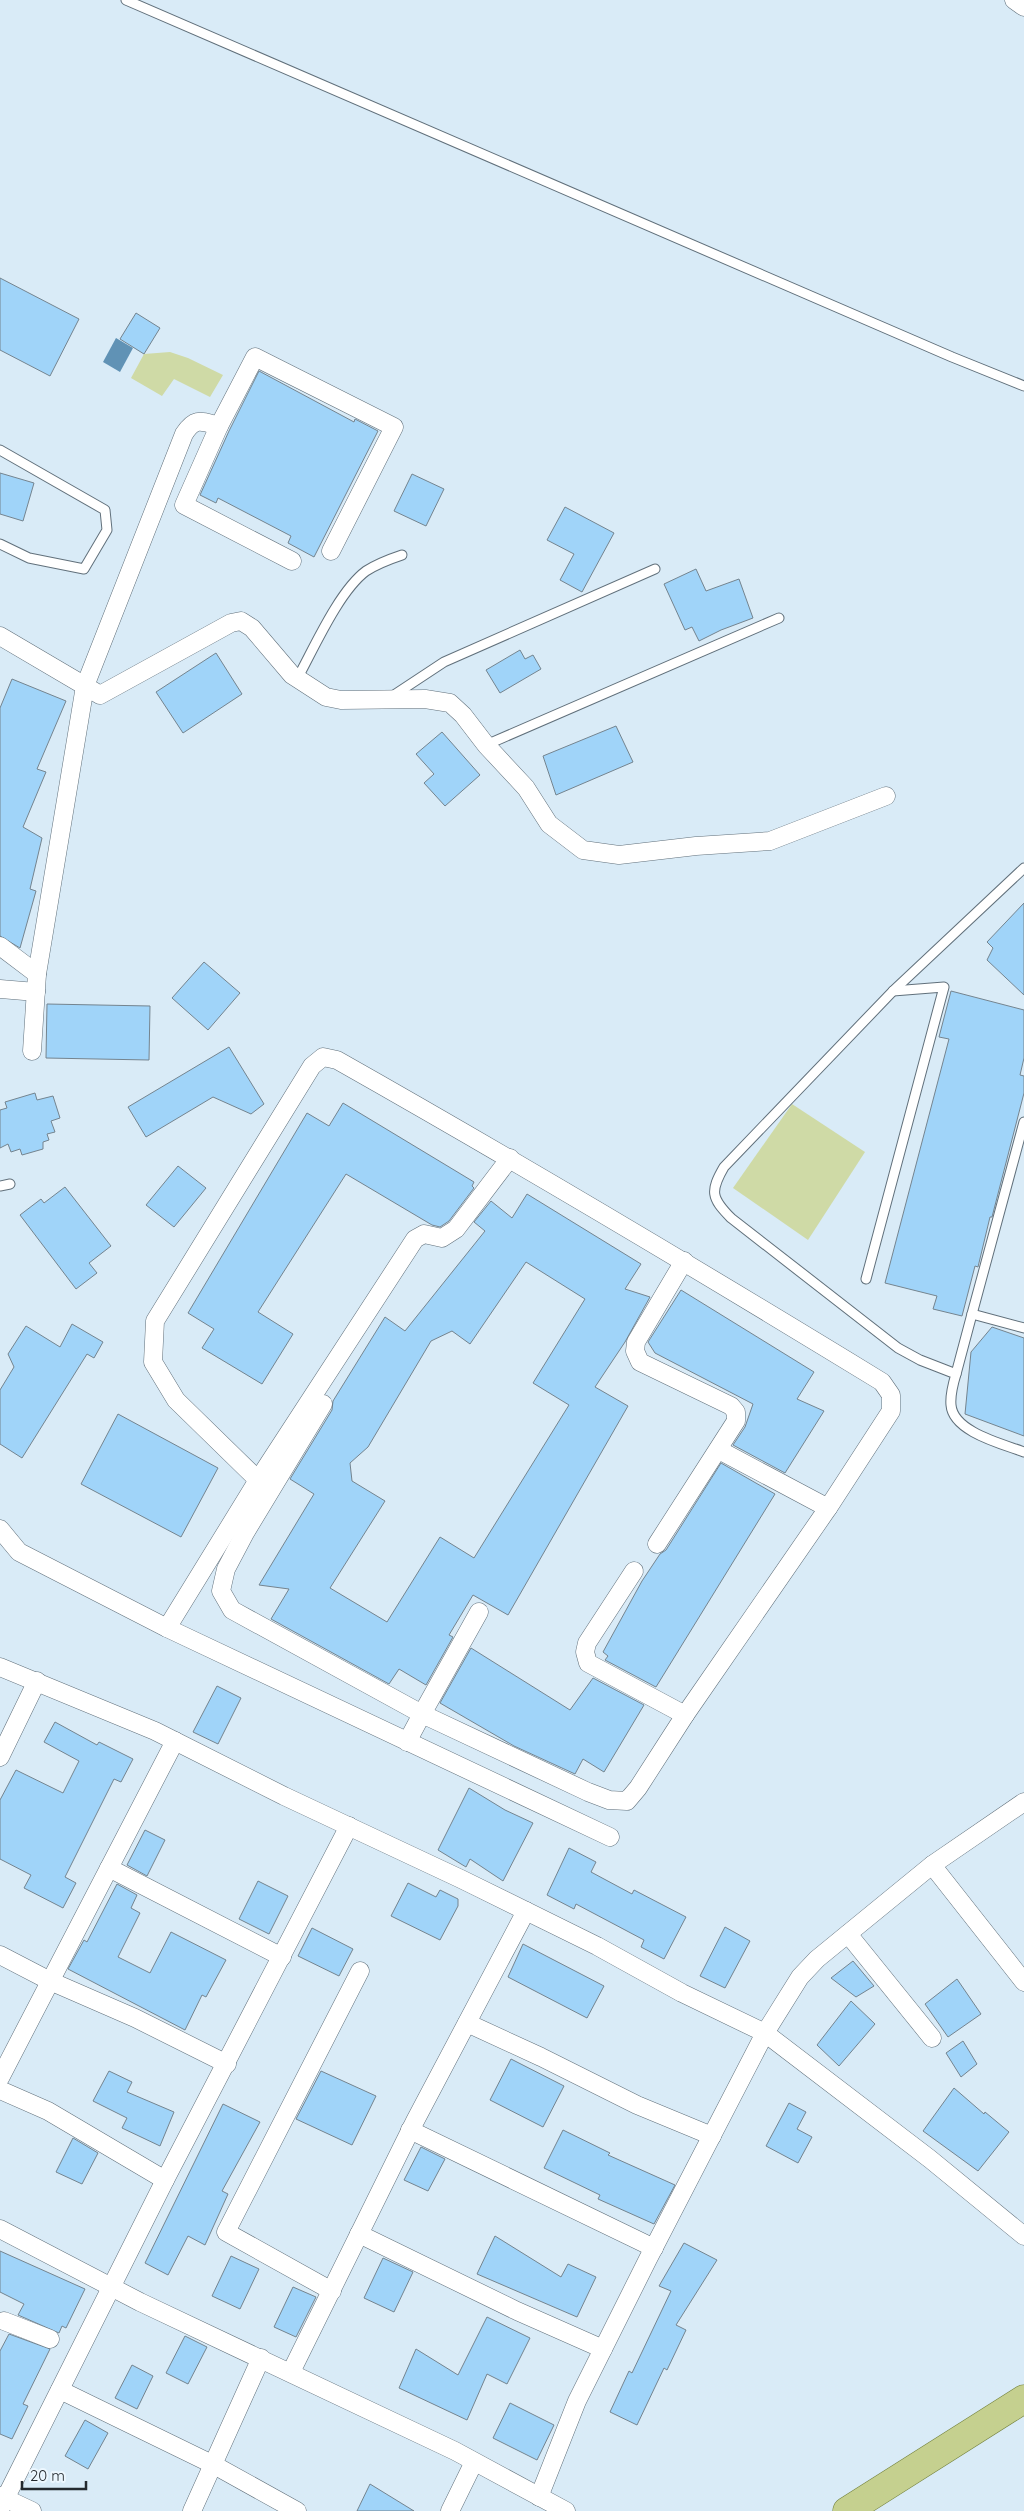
<svg xmlns="http://www.w3.org/2000/svg" width="1024" height="2511" font-family="Quicksand,sans-serif">
<style>
.green{fill:#cfdaa6}
.water{fill:#6092b5}
.building{fill:#a0d4f9;stroke:#74848f;fill-rule:evenodd}
.lines{fill:none;stroke-linecap:round;stroke-linejoin:round}
.service-casing{stroke:#61707b;stroke-width:11}
.minor-casing{stroke:#61707b;stroke-width:19}
.primary-casing{stroke:#73813d;stroke-width:29}
.service{stroke:#fff;stroke-width:9}
.minor{stroke:#fff;stroke-width:18}
.primary{stroke:#c5d08f;stroke-width:28}
</style>
<rect width="100%" height="100%" fill="#d9ebf7"/>
<g class="green">
<path d="M170,352l18,6 35,17 -13,22 -36,-18 -12,17 -31,-18 13,-24z"/>
<path d="M792,1104l73,48 -57,88 -75,-52z"/>
</g>
<path class="water" d="M116,338l17,10 -13,24 -17,-10z"/>
<g class="building">
<path d="M0,278l79,41 -29,57 -50,-26z"/>
<path d="M136,313l24,15 -16,26 -24,-15z"/>
<path d="M259,371l95,51 1,-3 23,12 -64,126 -26,-14 3,-7 -73,-38 -2,5 -16,-8 29,-64z"/>
<path d="M0,473l34,10 -11,38 -23,-7z"/>
<path d="M412,474l32,15 -18,37 -32,-15z"/>
<path d="M565,507l49,26 -32,59 -22,-12 14,-26 -27,-14z"/>
<path d="M696,569l10,22 33,-12 14,39 -32,12 -22,11 -7,-14 -7,3 -21,-46z"/>
<path d="M520,650l5,9 8,-4 8,14 -41,24 -14,-23z"/>
<path d="M216,653l26,41 -59,39 -27,-41z"/>
<path d="M12,679l54,22 -29,68 9,3 -23,55 19,11 -12,51 6,2 -16,57 -20,-12v-228z"/>
<path d="M616,726l17,36 -77,33 -13,-39z"/>
<path d="M442,732l38,43 -35,31 -21,-23 10,-9 -18,-20z"/>
<path d="M1024,903v92l-37,-35 6,-12 -6,-6z"/>
<path d="M204,962l36,31 -32,37 -36,-32z"/>
<path d="M951,991l73,19v48l-4,17 4,1v17l-32,124h-2l-12,50 -3,-1 -13,50 -29,-7 4,-13 -52,-13 64,-244 -10,-2z"/>
<path d="M47,1004l103,2 -1,54 -103,-2z"/>
<path d="M229,1047l35,57 -13,10 -38,-17 -67,40 -18,-30z"/>
<path d="M35,1093l2,7 16,-4 7,22 -9,3 4,11 -8,2 2,6 -6,2v7l-21,6 -2,-6 -9,3 -3,-8 -8,4v-38l7,-2 -2,-6z"/>
<path d="M343,1103l131,79 -2,4 2,2 -25,33 -9,6 -8,-2 -86,-51 -88,138 35,22 -31,50 -60,-36 12,-19 -26,-16 119,-200 22,13z"/>
<path d="M178,1166l28,22 -32,39 -28,-22z"/>
<path d="M65,1187l46,59 -22,17 8,10 -21,16 -56,-74 21,-16 3,4z"/>
<path d="M527,1194l114,70 -16,25 25,8 -25,45 -30,45 33,19 -120,209 -35,-20 -24,40 4,2 -27,48 -27,-16 -10,15 -118,-65 18,-30 -30,-4 55,-91 -24,-15 42,-69 1,-9 52,-84 20,14 80,-100 -11,-9 17,-21 21,17zM526,1262l59,37 -52,84 36,22 -95,153 -34,-21 -53,85 -57,-34 55,-87 -33,-20 -2,-18 18,-16 63,-106 21,-10 18,13z"/>
<path d="M681,1290l133,82 -17,27 27,12 -39,62 -52,-28 12,-18 8,-23 -98,-51 -7,-11z"/>
<path d="M72,1324l31,18 -9,16 -7,-4 -65,104 -22,-14v-54l14,-23 -6,-13 18,-28 34,21z"/>
<path d="M992,1327l32,11v98l-59,-22 6,-62z"/>
<path d="M118,1414l100,54 -37,69 -100,-53z"/>
<path d="M721,1463l54,31 -119,193 -2,-1 -49,-26 3,-4 -5,-4 39,-71 18,-27 6,-4z"/>
<path d="M471,1648l99,62 23,-32 51,27 -40,67 -21,-13 -8,15 -61,-28 -74,-43z"/>
<path d="M217,1686l24,12 -23,46 -25,-12z"/>
<path d="M55,1722l42,23 2,-3 34,17 -12,23 -7,-3 -49,98 11,6 -13,25 -39,-20 7,-13 -31,-16v-59l16,-30 47,23 16,-32 -35,-19z"/>
<path d="M469,1788l36,22 28,13 -30,58 -33,-22 -4,8 -28,-17z"/>
<path d="M145,1830l20,10 -18,36 -20,-11z"/>
<path d="M569,1848l27,14 -5,10 41,22 2,-4 52,27 -22,42 -23,-12 3,-7 -68,-36 -2,5 -27,-14z"/>
<path d="M258,1881l30,15 -19,38 -30,-15z"/>
<path d="M408,1883l28,14 4,-7 18,9v7l-18,34 -49,-24z"/>
<path d="M117,1884l20,11 -6,13 9,5 -22,44 32,16 21,-41 55,28 -20,37 -4,-2 -17,35 -117,-61 16,-29 3,2z"/>
<path d="M725,1927l25,14 -25,47 -25,-12z"/>
<path d="M312,1928l41,21 -14,27 -41,-20z"/>
<path d="M523,1944l81,42 -17,32 -79,-41z"/>
<path d="M853,1961l21,25 -18,11 -25,-19z"/>
<path d="M957,1979l24,35 -33,23 -23,-33z"/>
<path d="M851,2001l24,23 -36,42 -22,-21z"/>
<path d="M963,2041l14,23 -16,13 -15,-24z"/>
<path d="M511,2059l53,27 -21,41 -53,-27z"/>
<path d="M109,2071l23,11 -5,10 47,20 -14,34 -38,-18 5,-10 -34,-17z"/>
<path d="M321,2071l55,25 -24,49 -56,-26z"/>
<path d="M954,2088l30,26 1,-2 24,20 -31,39 -55,-40z"/>
<path d="M789,2103l17,9 -9,17 15,8 -14,26 -32,-17z"/>
<path d="M223,2104l37,18 -38,69 6,3 -23,51 -17,-9 -20,39 -23,-12z"/>
<path d="M563,2130l47,23 -2,2 67,30 -21,39 -56,-25 2,-4 -56,-27z"/>
<path d="M73,2138l25,15 -16,31 -26,-12z"/>
<path d="M421,2147l24,12 -17,32 -24,-11z"/>
<path d="M495,2236l66,41 7,-13 28,13 -19,40 -100,-43z"/>
<path d="M684,2243l33,17 -41,65 10,5 -19,40 -3,-2 -27,57 -27,-13 19,-41 3,2 39,-82 -12,-5z"/>
<path d="M0,2251l85,38 -19,39 -4,-2 -3,7 -41,-18 6,-11 -24,-12z"/>
<path d="M231,2256l28,13 -19,40 -28,-13z"/>
<path d="M383,2258l30,14 -19,40 -30,-14z"/>
<path d="M293,2287l23,10 -20,40 -22,-10z"/>
<path d="M487,2317l43,21 -23,46 -20,-10 -20,46 -68,-32 17,-39 42,26z"/>
<path d="M9,2334l41,15 -27,55 5,2 -16,33 -12,-5v-83z"/>
<path d="M185,2336l22,11 -19,37 -22,-11z"/>
<path d="M132,2365l21,11 -16,33 -22,-11z"/>
<path d="M510,2403l44,22 -17,35 -44,-22z"/>
<path d="M85,2420l23,13 -20,36 -23,-13z"/>
<path d="M370,2484l44,27h-57z"/>
</g>
<g class="lines">
<defs>
<g id="service">
<path d="M126,0l826,357 72,29"/>
<path d="M0,450l105,60 2,20 -23,39 -55,-11 -29,-14"/>
<path d="M297,679c17,-31 42,-88 69,-108 11,-7 24,-12 36,-16"/>
<path d="M391,697l53,-35 211,-93"/>
<path d="M486,745l293,-127"/>
<path d="M1024,868l-131,123 -169,176c-14,24 -13,31 7,51l167,130 22,12 36,14c-3,10 -6,21 -5,31 2,27 52,39 73,47"/>
<path d="M0,1186l10,-2"/>
<path d="M866,1279l78,-292 -51,4"/>
<path d="M972,1314l52,-192"/>
<path d="M956,1374l16,-60 52,14"/>
</g>
<g id="minor">
<path d="M1014,0l10,7"/>
<path d="M219,426l-35,79 108,56"/>
<path d="M0,636l85,50 99,-252c11,-17 17,-13 35,-8l36,-69 139,70 -63,124"/>
<path d="M0,946l37,28"/>
<path d="M0,989l36,3"/>
<path d="M32,1051l5,-77 48,-288 15,9 131,-72 10,-2 11,7 40,47 34,22 15,3 84,-1 25,4 13,12 23,30 40,43 23,36 34,26 36,5 77,-9 74,-5 116,-45"/>
<path d="M323,1404l-78,129 -19,36 -5,22 11,19 190,104 57,-102"/>
<path d="M258,1480l-82,-80 -23,-38 2,-41 157,-255 11,-9 14,3c184,104 365,212 545,322l9,13v16l-63,97 -109,-58"/>
<path d="M0,1529l19,23 148,76 443,209"/>
<path d="M657,1544l79,-123v-9l-5,-6 -91,-44 -5,-11 1,-9 48,-81"/>
<path d="M634,1571l-47,72 -2,9 3,11 97,52"/>
<path d="M167,1628l91,-148 157,-241 9,-5 18,4 14,-9 54,-71"/>
<path d="M0,1667l155,64 129,65 177,83 136,67 85,47 83,40 165,126 94,77"/>
<path d="M407,1742l15,-28 166,78 21,8 18,1 11,-13 47,-73 143,-207"/>
<path d="M0,1757l37,-76"/>
<path d="M932,1865l92,117"/>
<path d="M109,1868l173,89"/>
<path d="M848,1934l84,104"/>
<path d="M0,1955l50,26 85,37 92,46"/>
<path d="M467,2023l74,34 96,48 75,31"/>
<path d="M0,2078l175,-337"/>
<path d="M0,2090l48,21 117,69"/>
<path d="M410,2130l244,118"/>
<path d="M0,2229l140,73 315,149 111,60"/>
<path d="M359,2234l158,77 86,38"/>
<path d="M332,2291l-106,-59 134,-261"/>
<path d="M4,2321l46,18"/>
<path d="M291,2372l124,-251 111,-210"/>
<path d="M60,2390l154,75 83,46"/>
<path d="M0,2496l32,15"/>
<path d="M539,2497l38,-96 71,-142 117,-226 35,-56 17,-18 115,-94 92,-63"/>
<path d="M0,2509l165,-329 184,-354"/>
<path d="M192,2511l69,-153"/>
<path d="M450,2511l24,-49"/>
</g>
<path id="primary" d="M847,2511l177,-112"/>
</defs>
<use href="#service" class="service-casing"/>
<use href="#minor" class="minor-casing"/>
<use href="#primary" class="primary-casing"/>
<use href="#service" class="service"/>
<use href="#minor" class="minor"/>
<use href="#primary" class="primary"/>
</g>
<path d="M22 2481v8h64v-8" fill="none" stroke="#23292e" stroke-width="2.5"/>
<text x="30" y="2481" font-size="15" fill="#23292e" stroke="#ecf7fe" stroke-width="4" paint-order="stroke">20 m</text>
</svg>
